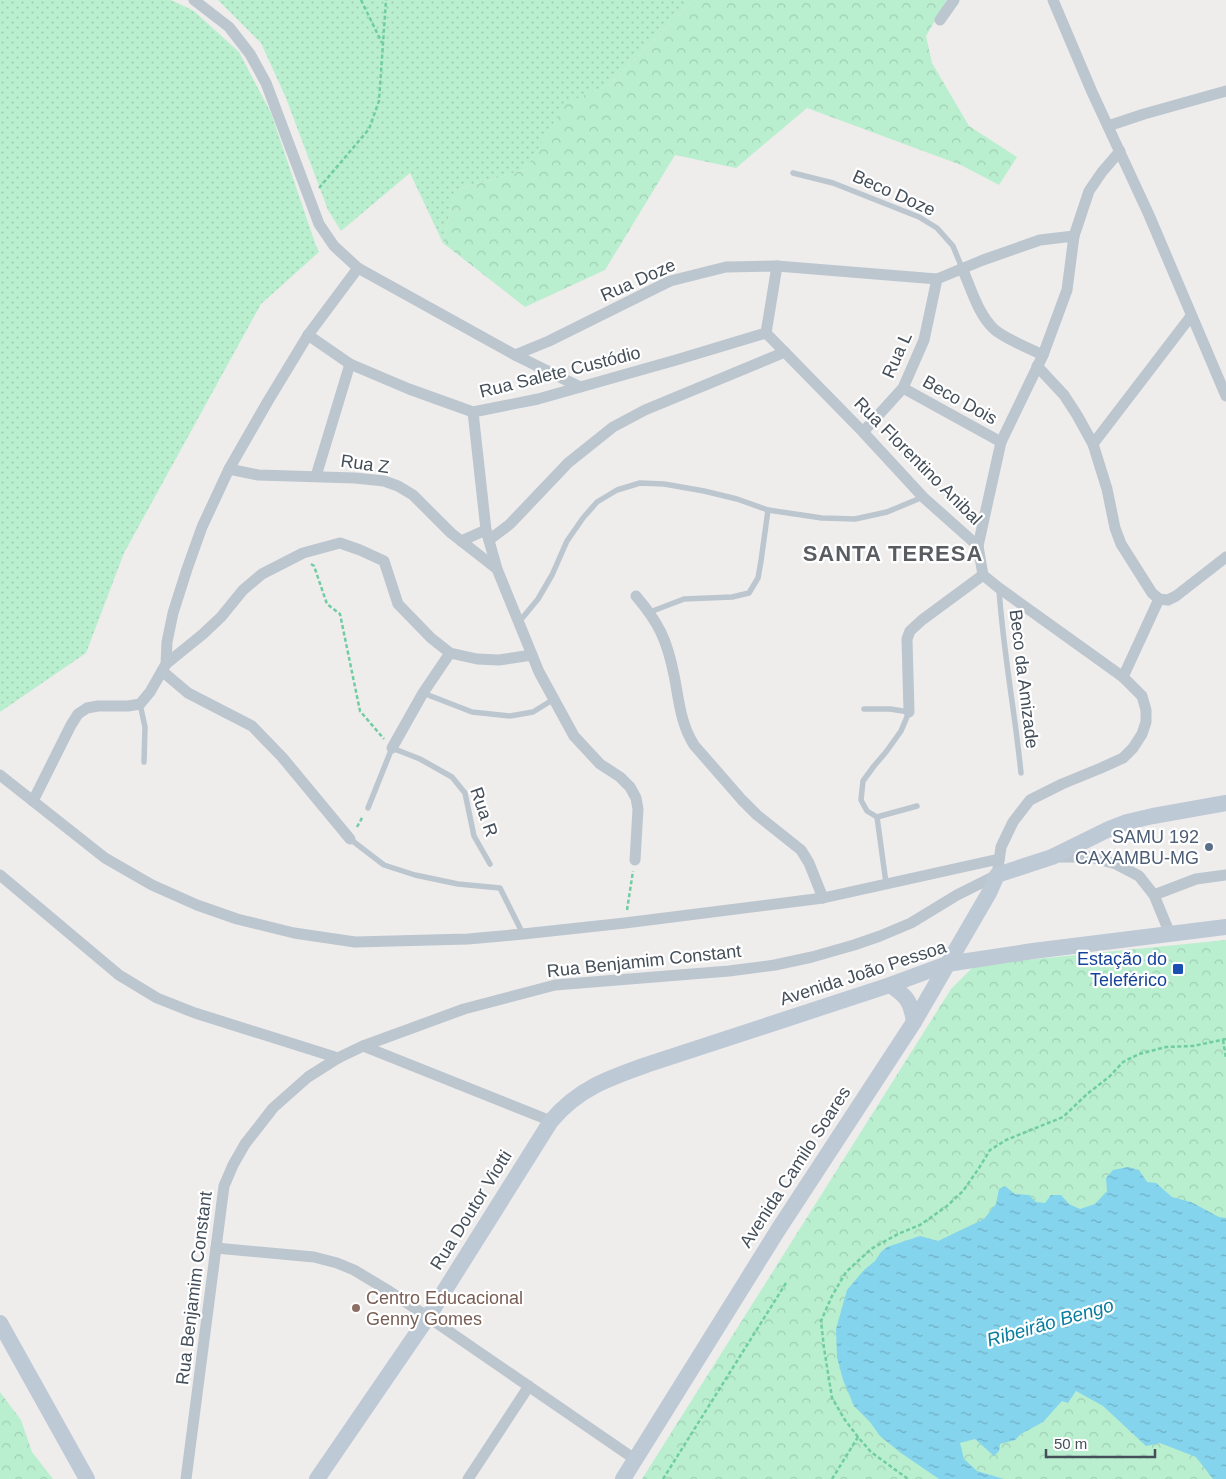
<svg xmlns="http://www.w3.org/2000/svg" width="1226" height="1479" font-family="Arial,sans-serif">
<style>
.grass{fill:url(#grass-dots)}
.forest{fill:url(#forest-crowns)}
.water{fill:url(#water-ripples)}
.lines{fill:none;stroke-linecap:round;stroke-linejoin:round}
.path{stroke:#70cda2;stroke-width:2.5;stroke-dasharray:4 2.5;stroke-linecap:butt}
.lane{stroke:#bcc6cf;stroke-width:5.5}
.street{stroke:#bcc6cf;stroke-width:11}
.secondary{stroke:#bec9d6;stroke-width:16}
.service-dot{fill:#5c6f8a;stroke:#fff;stroke-width:2}
.transit-dot{fill:#1a4fb4;stroke:#fff;stroke-width:2}
.education-dot{fill:#8d6e63;stroke:#fff;stroke-width:2}
.labels{text-anchor:middle;stroke-width:4.5;stroke-linejoin:round;paint-order:stroke}
.street-label{font-size:18px;fill:#444f5a;stroke:#fff}
.service-label{font-size:18px;fill:#4e5e75;stroke:#fff;text-anchor:end}
.transit-label{font-size:18px;fill:#164399;stroke:#fff;text-anchor:end}
.education-label{font-size:18px;fill:#785e54;stroke:#fff;text-anchor:start}
.water-label{font-size:19px;font-style:italic;fill:#097da0;stroke:#fff}
.district-label{font-size:22px;font-weight:bold;letter-spacing:1px;fill:#595d61;stroke:#fff}
</style>
<defs>
<pattern id="grass-dots" width="8" height="8" patternUnits="userSpaceOnUse" patternTransform="scale(1.25)"><rect width="8" height="8" fill="#b9efcf"/><path d="M2 2h.1M6 6h.1" fill="none" stroke="#a0cfb4" stroke-width="1.8" stroke-linecap="round"/></pattern>
<pattern id="forest-crowns" width="20" height="18" patternUnits="userSpaceOnUse" patternTransform="scale(1.25)"><rect width="20" height="18" fill="#b9efcf"/><path d="M2 6a3 3 0 1 1 6 0M12 15a3 3 0 1 1 6 0" fill="none" stroke="#a0cfb4"/></pattern>
<pattern id="water-ripples" width="26" height="14" patternUnits="userSpaceOnUse" patternTransform="scale(1.25)"><rect width="26" height="14" fill="#85d4ed"/><path d="M2 4q2-2 4 0t4 0M15 11q2-2 4 0t4 0" fill="none" stroke="#6eaec3"/></pattern>
</defs>
<rect width="100%" height="100%" fill="#efecec"/>
<g class="grass">
<path d="M0,0h171l23,11 45,41 32,61 44,130 4,9 -58,52 -137,249 -38,100 -86,59z"/>
<path d="M218,0h476l-84,84 -44,20 -41,66 -70,20 -12,53 -33,-70 -69,58 -13,-21 -42,-112 -25,-55z"/>
</g>
<g class="forest">
<path d="M694,0h253l-21,36 6,27 37,63 48,31 -18,28 -38,-20 -154,-57 -71,60 -61,-13 -70,115 -80,37 -82,-64 12,-53 70,-20 41,-67 44,-19z"/>
<path d="M1226,940v539h-584l309,-490 24,-24z"/>
<path d="M0,1392l21,28 11,32 21,27h-53z"/>
</g>
<path class="water" d="M1128,1167l11,3 8,12 9,1 16,14 19,5 28,15 7,1v261h-13l-17,-22 -36,-14 -14,3 -43,-40 -27,-15 -8,12 -6,-2 -19,21 -22,12 -6,6 -15,4 -1,7 -5,5 -19,-17 -15,4 4,16 13,12 27,8h-65l-38,-26 -21,-17 -10,-14 -16,-16 -11,-26 -6,-23 -1,-28 11,-39 17,-20 11,-9 6,-9 6,-5 33,-11 18,5 46,-22 12,-15 3,-15 6,-3 10,8 14,1 7,7 9,1 6,-8h10l8,9 11,5 15,-5 12,-13 -1,-13 7,-8z"/>
<g class="lines">
<g class="path">
<path d="M361,0l21,43"/>
<path d="M319,188l50,-59 10,-28 7,-101"/>
<path d="M311,564l3,2 13,38 13,10 20,97 24,28"/>
<path d="M357,827l6,-11"/>
<path d="M627,910l6,-39"/>
<path d="M1223,1040l3,18"/>
<path d="M858,1437l-13,-17 -13,-22 -8,-50 -3,-27 11,-25 14,-24 25,-23 27,-15 22,-9 27,-19 16,-15 16,-23 11,-18 16,-10 57,-23 24,-23 22,-17 14,-15 16,-8 27,-7 27,-1 33,-7"/>
<path d="M663,1479l123,-196"/>
<path d="M832,1479l26,-42 13,15 37,27"/>
</g>
<g class="lane">
<path d="M793,173l40,10 86,34 18,11 16,18 9,22"/>
<path d="M999,589c4,62 16,123 22,184"/>
<path d="M650,612l34,-13 48,-2 17,-4 9,-15 3,-17 7,-51"/>
<path d="M519,622l19,-23 14,-24 15,-34 16,-23 14,-16 20,-12 23,-7 24,1 40,7 33,8 31,11 54,8 33,1 32,-7 36,-15"/>
<path d="M423,693l49,19 38,4 23,-4 21,-13"/>
<path d="M140,704l5,23 -1,35"/>
<path d="M864,709h26l19,3 -8,19 -15,21 -12,14 -11,15 -2,19 6,11 10,6 9,66"/>
<path d="M368,808l24,-60 28,11 32,18 13,16 9,43 16,28"/>
<path d="M877,817l40,-11"/>
<path d="M350,839l34,26 31,10 43,9 42,4 23,46"/>
</g>
<g class="street">
<path d="M194,0l35,27 21,27 16,29 53,141 15,22 24,22 157,87 34,-14 121,-60 56,-14 51,-1 160,13 46,-19 57,-20 34,-4"/>
<path d="M1053,0l39,92 57,123 77,181"/>
<path d="M940,20l14,-20"/>
<path d="M1108,126l36,-12 82,-23"/>
<path d="M962,268c9,20 16,47 33,62 11,9 35,19 48,25"/>
<path d="M308,335l42,29 59,25 64,23 65,-13 138,-39 90,-27 11,-67"/>
<path d="M515,355l65,32"/>
<path d="M1037,366l27,29 13,20 16,29 14,45 8,39 6,16 31,49 7,6"/>
<path d="M903,388l98,54"/>
<path d="M473,412l13,118 11,39 42,103 35,64 26,28 20,13 10,10 6,11 2,11 -3,51"/>
<path d="M863,432l40,-44 21,-48 13,-61"/>
<path d="M1093,444l98,-128"/>
<path d="M229,469l29,6 97,3 29,3 14,5 15,9 38,38 46,36"/>
<path d="M316,476l34,-112"/>
<path d="M489,540l21,-16 58,-61 45,-36 32,-17 140,-58"/>
<path d="M461,541l25,-11"/>
<path d="M978,546l23,-104 42,-87 24,-65 7,-54 15,-45 13,-19 18,-21"/>
<path d="M636,596c23,27 31,44 38,79 5,24 6,48 20,70l48,55 15,15 44,35 8,13 14,35"/>
<path d="M166,664l37,-30 18,-17 22,-27 19,-16 41,-21 37,-10 20,7 24,11 14,43 33,34 19,15 27,6 22,1 33,-5"/>
<path d="M162,671l26,22 64,33 30,31 68,82"/>
<path d="M1123,677l36,-78 9,1 8,-4 50,-39"/>
<path d="M909,712l-2,-73 3,-8 12,-11 61,-45"/>
<path d="M392,748l31,-55 27,-40"/>
<path d="M0,775l105,83 47,27 45,20 40,14 57,14 61,9 113,-3 55,-5 102,-11 198,-25 176,-39"/>
<path d="M33,801l38,-76 7,-11 9,-6 11,-2h30l12,-2 10,-12 16,-28 1,-22 6,-29 14,-44 15,-42 27,-58 39,-68 40,-66 50,-67"/>
<path d="M1056,857h34l26,7 23,12 15,19 16,39"/>
<path d="M0,875l119,100 38,23 38,15 143,45"/>
<path d="M1154,895l42,-16 30,-4"/>
<path d="M363,1046l188,75"/>
<path d="M216,1248l98,9 23,6 17,7 35,21 39,26 208,143"/>
<path d="M186,1479l38,-293 9,-21 12,-21 28,-36 35,-31 30,-19 25,-12 101,-37 91,-24 174,-14 46,-6 37,-8 42,-12 26,-9 31,-13 46,-28 40,-20 4,-28 12,-25 17,-22 32,-16 39,-16 22,-10 10,-10 9,-14 4,-12v-12l-4,-14 -19,-19 -124,-89 -16,-13 -5,-29 -55,-49 -60,-65 -97,-99"/>
<path d="M468,1479l61,-93"/>
</g>
<g class="secondary">
<path d="M890,985c17,11 21,17 24,37"/>
<path d="M0,1323l87,156"/>
<path d="M317,1479l111,-162 123,-196c28,-33 58,-43 98,-57l241,-79 57,-21 86,-13 193,-24"/>
<path d="M623,1479l155,-249 136,-208 75,-129 8,-18 55,-18 57,-28 18,-7 26,-6 73,-13"/>
</g>
</g>
<circle class="service-dot" cx="1209" cy="847" r="5"/>
<rect class="transit-dot" x="1172" y="963" width="12" height="12" rx="2.5"/>
<circle class="education-dot" cx="356" cy="1308" r="5"/>
<g class="labels">
<g class="street-label">
<text transform="translate(894 193) rotate(24)" y="6">Beco Doze</text>
<text transform="translate(638 280) rotate(-24)" y="6">Rua Doze</text>
<text transform="translate(897 355) rotate(-66)" y="6">Rua L</text>
<text transform="translate(560 372) rotate(-14)" y="6">Rua Salete Custódio</text>
<text transform="translate(960 400) rotate(29)" y="6">Beco Dois</text>
<text transform="translate(918 461) rotate(45)" y="6">Rua Florentino Anibal</text>
<text transform="translate(365 464) rotate(8)" y="6">Rua Z</text>
<text transform="translate(1024 679) rotate(83)" y="6">Beco da Amizade</text>
<text transform="translate(484 812) rotate(71)" y="6">Rua R</text>
<text transform="translate(644 961) rotate(-6)" y="6">Rua Benjamim Constant</text>
<text transform="translate(863 973) rotate(-18)" y="6">Avenida João Pessoa</text>
<text transform="translate(795 1167) rotate(-57)" y="6">Avenida Camilo Soares</text>
<text transform="translate(471 1210) rotate(-58)" y="6">Rua Doutor Viotti</text>
<text transform="translate(194 1288) rotate(-83)" y="6">Rua Benjamim Constant</text>
</g>
<g class="service-label">
<text x="1199" y="843">SAMU 192<tspan x="1199" dy="21">CAXAMBU-MG</tspan></text>
</g>
<g class="transit-label">
<text x="1167" y="965">Estação do<tspan x="1167" dy="21">Teleférico</tspan></text>
</g>
<g class="education-label">
<text x="366" y="1304">Centro Educacional<tspan x="366" dy="21">Genny Gomes</tspan></text>
</g>
<g class="water-label">
<text transform="translate(1050 1322) rotate(-16)" y="7">Ribeirão Bengo</text>
</g>
<g class="district-label">
<text x="893" y="561">SANTA TERESA</text>
</g>
</g>
<path d="M1046 1449v8h109v-8" fill="none" stroke="#444f5a" stroke-width="2.5"/>
<text x="1054" y="1449" font-size="15" fill="#444f5a" stroke="#ffffff" stroke-width="4" paint-order="stroke">50 m</text>
</svg>
